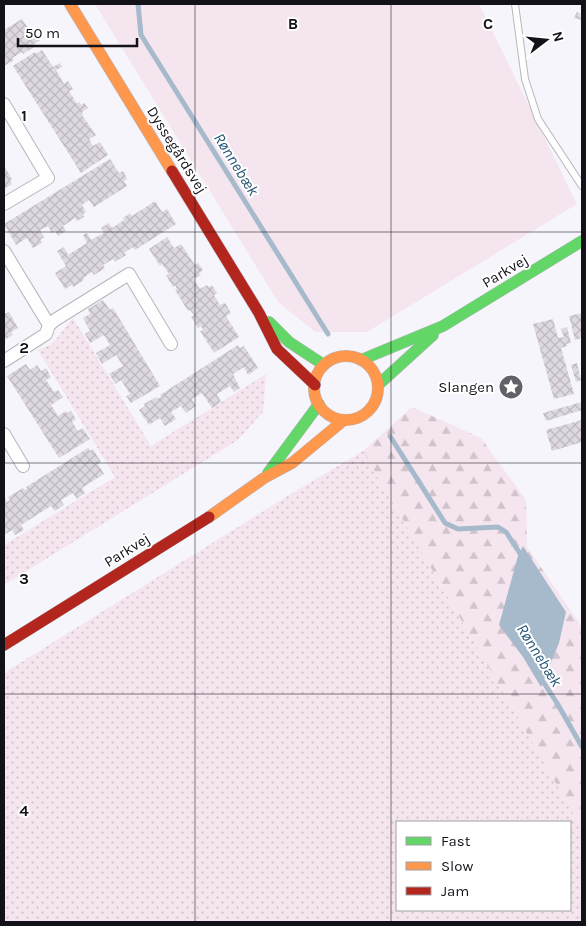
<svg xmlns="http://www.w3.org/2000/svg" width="586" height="926" font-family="Karla,sans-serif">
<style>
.grass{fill:url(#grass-dots);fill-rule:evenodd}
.forest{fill:url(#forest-firs)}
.park{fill:#f5e5ef}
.water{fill:#a6bacb}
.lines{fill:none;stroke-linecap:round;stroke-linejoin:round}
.stream{stroke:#a6bacb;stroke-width:5}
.building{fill:url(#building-cross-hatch)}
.lane-casing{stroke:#b7b5bc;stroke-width:8}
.street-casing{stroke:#b7b5bc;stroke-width:14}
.fast-casing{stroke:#b7b5bc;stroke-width:12}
.slow-casing{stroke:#b7b5bc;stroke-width:12}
.jam-casing{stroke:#b7b5bc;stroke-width:12}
.lane{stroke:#fefeff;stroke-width:6}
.street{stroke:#fefeff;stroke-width:12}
.fast{stroke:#63d668;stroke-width:11}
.slow{stroke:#ff974d;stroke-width:11}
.jam{stroke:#b3261e;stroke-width:11}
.grid{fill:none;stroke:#131219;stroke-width:1;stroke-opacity:0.55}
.labels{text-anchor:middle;stroke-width:4;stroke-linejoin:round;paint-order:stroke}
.street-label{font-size:15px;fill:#131219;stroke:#fff}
.poi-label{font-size:15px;fill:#131219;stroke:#fff;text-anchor:end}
.water-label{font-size:16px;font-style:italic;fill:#285778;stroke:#fff}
.grid-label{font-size:16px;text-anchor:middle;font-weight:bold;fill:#131219;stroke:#fff;stroke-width:4;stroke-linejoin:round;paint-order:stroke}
</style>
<defs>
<pattern id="grass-dots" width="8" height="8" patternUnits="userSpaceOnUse" patternTransform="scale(1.25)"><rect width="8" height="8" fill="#f5e5ef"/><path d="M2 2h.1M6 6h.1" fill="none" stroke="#d1c3cc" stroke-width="1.8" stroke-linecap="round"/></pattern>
<pattern id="forest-firs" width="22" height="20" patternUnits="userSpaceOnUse" patternTransform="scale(1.25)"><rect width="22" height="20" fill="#f5e5ef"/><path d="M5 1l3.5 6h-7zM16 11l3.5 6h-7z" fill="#d1c3cc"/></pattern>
<pattern id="building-cross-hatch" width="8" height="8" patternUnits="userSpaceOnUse" patternTransform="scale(1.25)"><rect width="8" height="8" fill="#ded9e1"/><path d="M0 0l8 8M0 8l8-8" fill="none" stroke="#beb9c0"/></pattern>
</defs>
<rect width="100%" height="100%" fill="#f6f5fc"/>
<g class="grass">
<path d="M73,318l78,128 115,-72 -3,38 -25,28 -234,145v-40l111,-68 -77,-127 14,-6z"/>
<path d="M363,451l219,377v94h-578v-249l287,-179zM397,822h173v88h-173z"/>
</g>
<path class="forest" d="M412,407l69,31 45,62 1,47 55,80v201l-219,-377z"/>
<path class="park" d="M95,4h384l98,200 -210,128h-52l-37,-30z"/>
<path class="water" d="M523,546l43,66 -7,31 -18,44 -18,-30 -24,-32 19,-69z"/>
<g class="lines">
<g class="stream">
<path d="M138,4l3,31 187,299"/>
<path d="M390,436l55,87 13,6 40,-2 8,5 17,26"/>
<path d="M540,677l17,26 25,44"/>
</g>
</g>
<g class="building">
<path d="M577,12l4,2 -1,2 2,1v3l-8,-2z"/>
<path d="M22,19l10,15 3,-3 5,9 -7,5 1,2 -11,7 -1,-2 -10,6 2,2 -10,6v-36z"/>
<path d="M42,50l11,17 7,-4 2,4 -6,3 8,14 4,-3 5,8 -4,2 8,13 2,-2 2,3 3,-2 4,5 -6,4 1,2 -1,1 14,20 -7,4 4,7 7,-4 8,13 -27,18 -68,-107 22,-14 1,2z"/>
<path d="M110,159l9,14 4,-2 4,8 -3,2 3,5 -33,21 -5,-7 -7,5 4,7 -3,2 1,3 -7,4 -2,-3 -12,8 3,5 -8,5 -3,-5 -3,2 -4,-7 -8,4 4,7 -4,3 2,3 -9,5 -6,-10 -11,7 -12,-21z"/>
<path d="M5,167l7,12 -2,1 2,4 -8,5z"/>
<path d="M155,201l7,11 5,-3 9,15 -41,26 -2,-3 -9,6 2,2 -11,7 -2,-3 -10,6 2,3 -11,7 -2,-3 -9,6 1,2 -11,7 -1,-2 -7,4 -10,-16 11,-7 -9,-15 7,-4 4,8 19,-12 -4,-8 4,-2 4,7 13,-7 -3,-5 8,-5 3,5 12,-8 -1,-2 7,-5 2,3z"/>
<path d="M167,237l7,11 7,-4 14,21 3,-2 5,7 -4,3 2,2 -7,4 6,10 7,-4 2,2 3,-2 5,8 -3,2 6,10 5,-2 6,10 -5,3 13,21 -25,16 -14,-22 3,-1 -2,-4 -3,2 -7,-11 3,-2 -4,-5 -2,1 -13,-21 2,-1 -2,-4 -2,2 -7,-12 3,-1 -7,-10 -2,2 -11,-17z"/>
<path d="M103,300l7,10 3,-2 47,78 -29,17 -5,-7 4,-2 -9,-14 -6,4 -6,-10 14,-8 -7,-11 -14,9 -6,-11 14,-8 -6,-10 -14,8 -5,-9 5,-3 -7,-13 7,-4 -2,-5z"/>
<path d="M4,311l1,3 4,-2 9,16 -7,4 2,3 -9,5z"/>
<path d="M582,313v25l-7,2 -6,-24z"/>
<path d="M553,319l5,19 6,-1 -3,-8 6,-2 4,16 -5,1 1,2 -6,2 13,46 -20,5 -21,-75z"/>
<path d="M238,345l2,3 4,-2 14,22 -10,7 -4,-8 -11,7 7,14 -6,4 -4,-6 -13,8 4,8 -9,6 -10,-15 -10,6 4,7 -10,7 -5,-7 -10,6 5,7 -11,7 -5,-8 -11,7 -10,-15 6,-4 -1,-2 12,-7 1,2 4,-2 -1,-2z"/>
<path d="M577,363l4,17 -5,2 -5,-17z"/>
<path d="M26,364l4,6 7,-5 4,6 5,-3 5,9 -5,3 8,12 4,-2 5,7 -12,8 7,11 8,-5 1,2 4,-2 5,8 -4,3 6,9 5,-3 7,11 -31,19 -52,-82z"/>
<path d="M582,402v8l-36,11 -3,-8z"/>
<path d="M582,420v22l-30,9 -6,-21z"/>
<path d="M88,448l2,3 3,-2 8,13 -3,2 6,10 -22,14 3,5 -8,6 -4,-6 -12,7 3,5 -9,6 -4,-5 -30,19 3,5 -9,5 -3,-5 -8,5v-38l3,5 3,-2 -2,-3 15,-9 2,2 2,-1 -1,-2z"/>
</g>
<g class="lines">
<defs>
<path id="lane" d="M515,4l10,75 13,40 44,67"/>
<g id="street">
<path d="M4,104l44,74 -44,26"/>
<path d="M4,251l45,74"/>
<path d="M4,361l42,-27 3,-9 6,-5 74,-46 42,70"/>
<path d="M4,434l19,32"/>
</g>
<g id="fast">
<path d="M269,322l20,20 35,23"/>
<path d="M361,360l82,-34 139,-85"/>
<path d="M378,385l55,-50"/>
<path d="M268,473l51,-69"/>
</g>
<g id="slow">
<path d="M70,4l102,167"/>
<circle cx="346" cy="388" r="32"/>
<path d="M209,517l55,-39 28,-15 52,-43"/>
</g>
<g id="jam">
<path d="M172,171l87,142 18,36 38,36"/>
<path d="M4,645l205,-128"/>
</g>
</defs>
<use href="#lane" class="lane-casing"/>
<use href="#street" class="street-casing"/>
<use href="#fast" class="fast-casing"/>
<use href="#slow" class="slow-casing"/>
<use href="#jam" class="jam-casing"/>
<use href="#lane" class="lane"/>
<use href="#street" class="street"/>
<use href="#fast" class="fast"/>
<use href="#slow" class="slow"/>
<use href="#jam" class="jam"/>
</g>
<path class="grid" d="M195,4v918M391,4v918M4,232h578M4,463h578M4,694h578"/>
<defs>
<symbol id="sight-disc" viewBox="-11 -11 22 22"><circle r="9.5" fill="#626168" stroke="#fff"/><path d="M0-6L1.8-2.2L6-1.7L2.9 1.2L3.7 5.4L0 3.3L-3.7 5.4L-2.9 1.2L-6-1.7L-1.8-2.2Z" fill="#fff"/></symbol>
</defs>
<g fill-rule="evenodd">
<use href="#sight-disc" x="497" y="373" width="28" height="28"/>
</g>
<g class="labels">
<g class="street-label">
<text transform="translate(177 150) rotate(58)" y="5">Dyssegårdsvej</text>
<text transform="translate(505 271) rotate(-31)" y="5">Parkvej</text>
<text transform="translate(127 550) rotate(-32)" y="5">Parkvej</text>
</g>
<g class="poi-label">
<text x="494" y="392">Slangen</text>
</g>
<g class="water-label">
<text transform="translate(237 164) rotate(58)" y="6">Rønnebæk</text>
<text transform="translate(540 655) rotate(58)" y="6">Rønnebæk</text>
</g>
</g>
<g class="grid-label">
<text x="293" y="29">B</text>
<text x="488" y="29">C</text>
<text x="24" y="121">1</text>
<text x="24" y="353">2</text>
<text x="24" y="584">3</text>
<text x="24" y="816">4</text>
</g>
<rect width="586" height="926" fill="none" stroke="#131219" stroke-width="10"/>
<rect x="396" y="821" width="175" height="90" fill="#ffffff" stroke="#a1a0a3"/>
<rect x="406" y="837" width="25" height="8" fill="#63d668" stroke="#a1a0a3"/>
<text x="441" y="846" font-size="15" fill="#131219">Fast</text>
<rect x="406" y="862" width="25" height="8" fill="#ff974d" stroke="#a1a0a3"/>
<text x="441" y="871" font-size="15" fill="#131219">Slow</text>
<rect x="406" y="887" width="25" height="8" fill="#b3261e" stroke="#a1a0a3"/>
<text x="441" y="896" font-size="15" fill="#131219">Jam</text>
<g transform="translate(546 40) rotate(74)" stroke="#ffffff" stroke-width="4" paint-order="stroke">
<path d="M0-4L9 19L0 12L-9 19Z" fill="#131219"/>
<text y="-8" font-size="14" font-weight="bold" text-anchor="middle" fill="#131219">N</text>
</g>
<path d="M18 38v8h119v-8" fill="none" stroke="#131219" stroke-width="2.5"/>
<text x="25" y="38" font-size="15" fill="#131219" stroke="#ffffff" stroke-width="4" paint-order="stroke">50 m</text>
</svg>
